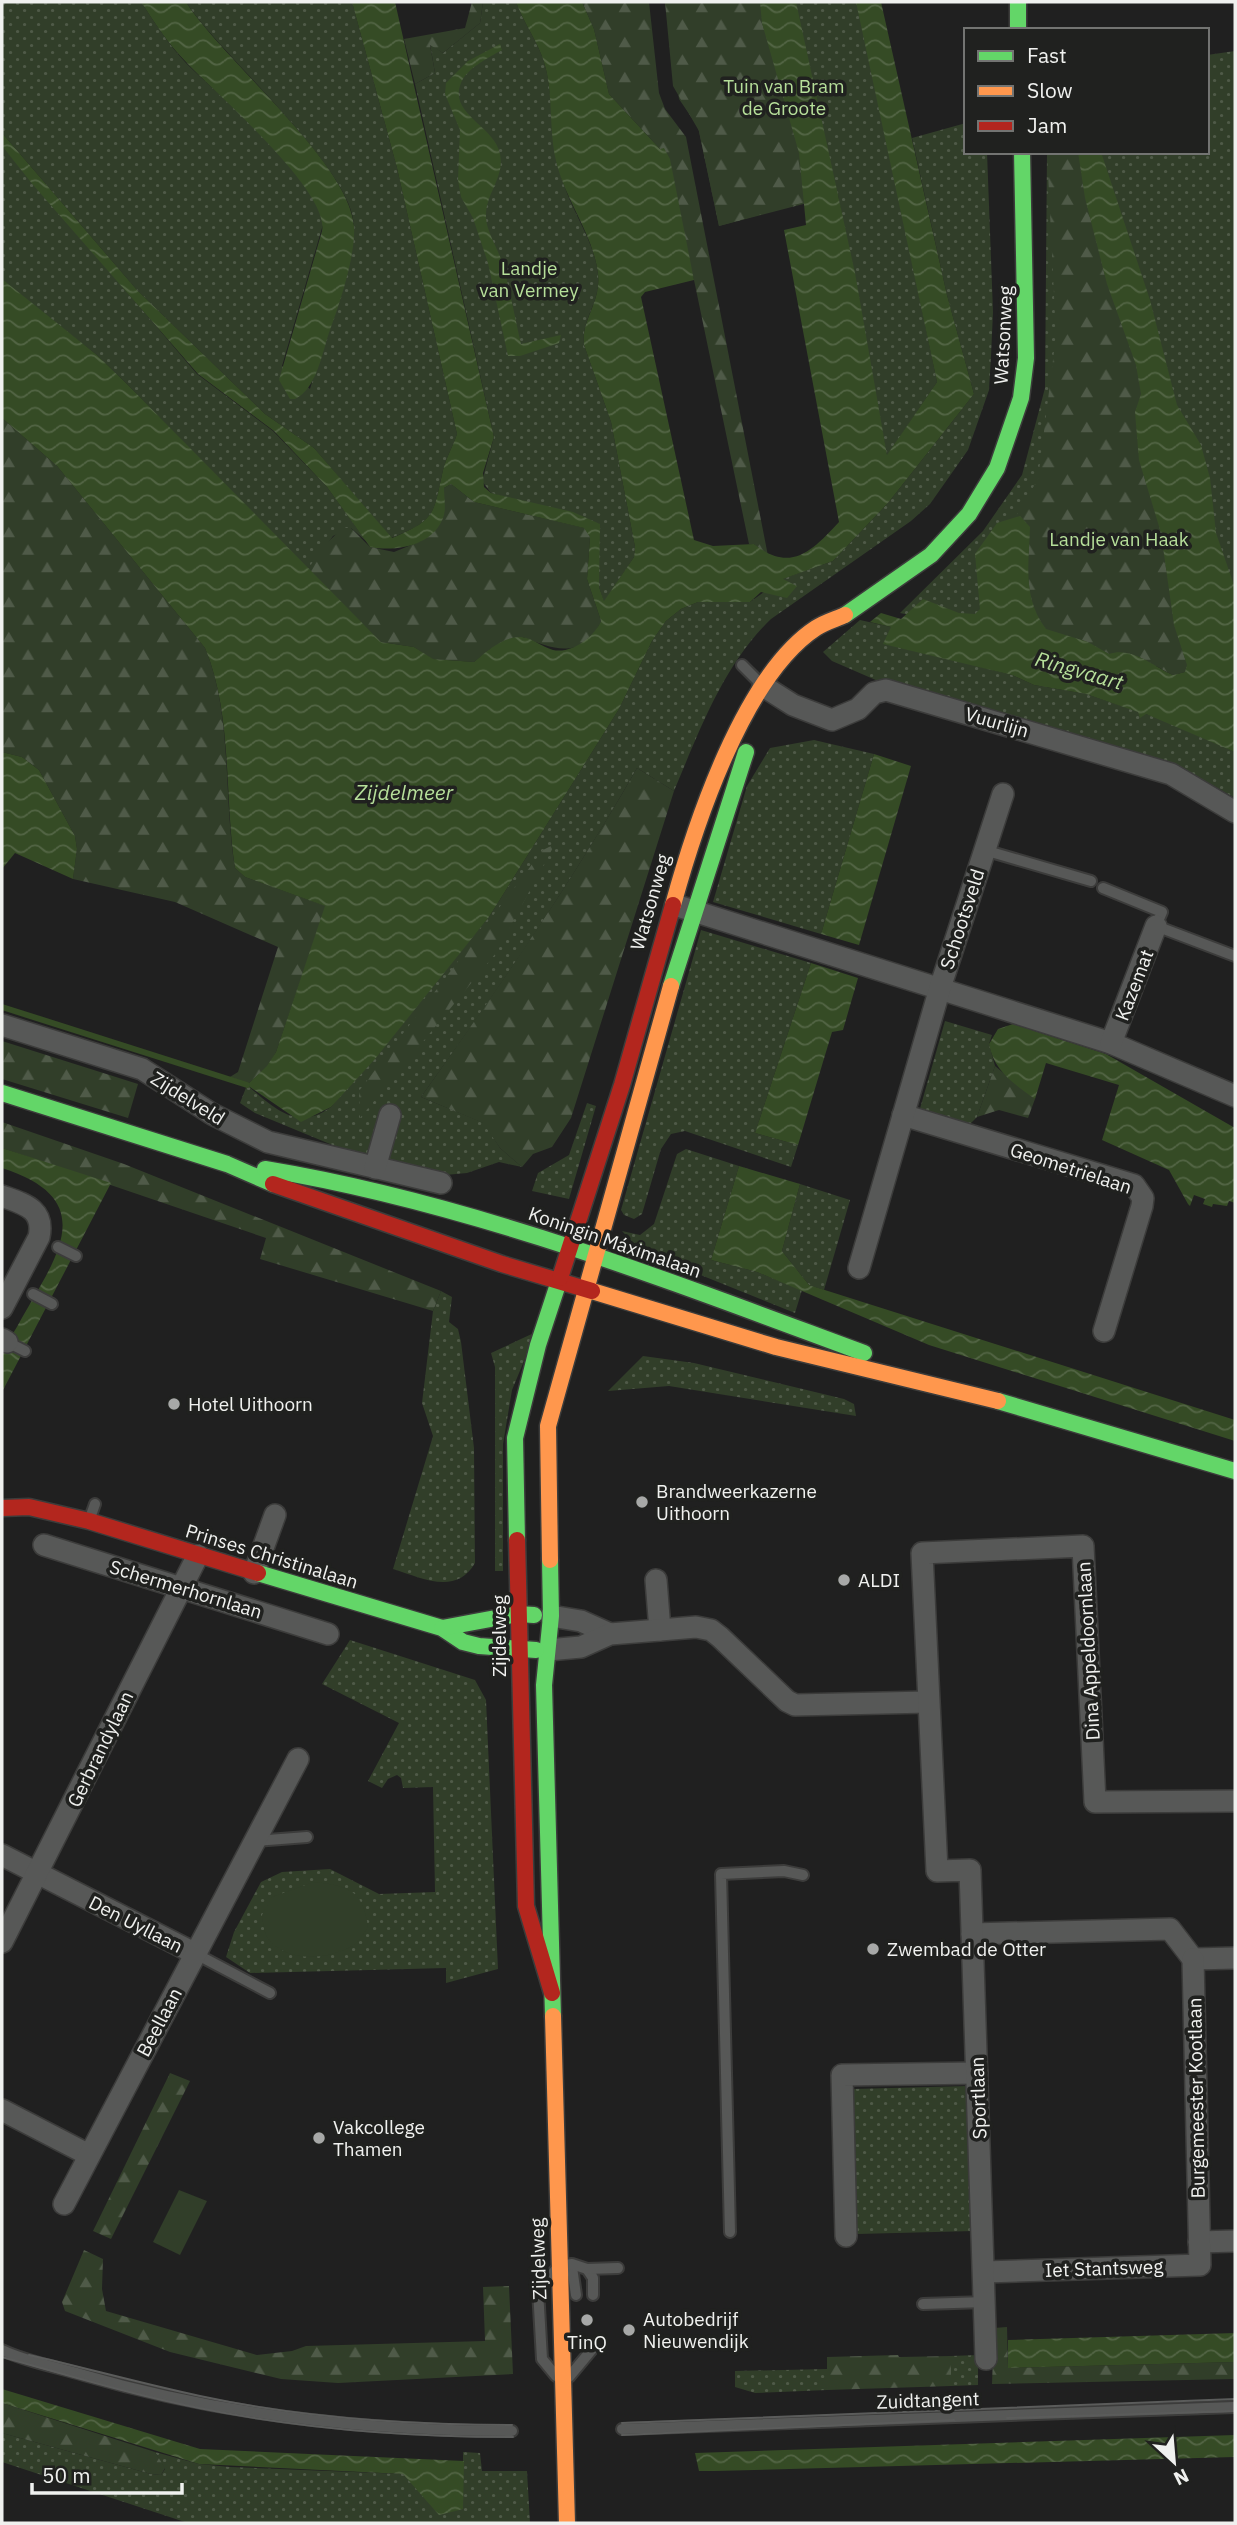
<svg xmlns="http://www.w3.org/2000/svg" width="1237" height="2525" font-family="'IBM Plex Sans',sans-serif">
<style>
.grass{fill:url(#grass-dots)}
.forest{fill:url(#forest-firs)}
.pitch{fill:#313e29}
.water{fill:url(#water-waves)}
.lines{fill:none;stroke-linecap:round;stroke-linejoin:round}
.stream{stroke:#354b25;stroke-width:6}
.lane-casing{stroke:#3c3c3b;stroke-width:14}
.street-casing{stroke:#3c3c3b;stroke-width:24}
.fast-casing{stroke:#3c3c3b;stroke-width:19}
.slow-casing{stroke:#3c3c3b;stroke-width:19}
.jam-casing{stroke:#3c3c3b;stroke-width:19}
.lane{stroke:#575857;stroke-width:10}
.street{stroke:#575857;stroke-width:21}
.fast{stroke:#63d668;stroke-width:16}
.slow{stroke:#ff974d;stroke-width:16}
.jam{stroke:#b3261e;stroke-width:16}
.tram{stroke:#5b5c5b;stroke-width:2}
.poi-dot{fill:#a7a8a7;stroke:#20211f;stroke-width:2.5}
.labels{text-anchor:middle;stroke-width:7;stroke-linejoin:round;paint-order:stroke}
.park-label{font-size:19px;fill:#b6df9a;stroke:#20211f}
.street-label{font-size:19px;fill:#f0f1ef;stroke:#20211f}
.poi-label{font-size:19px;fill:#f0f1ef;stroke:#20211f;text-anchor:start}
.water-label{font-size:21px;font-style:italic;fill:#b6df9a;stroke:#20211f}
</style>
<defs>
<pattern id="grass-dots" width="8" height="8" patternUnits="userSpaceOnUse" patternTransform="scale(1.75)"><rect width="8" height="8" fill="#313e29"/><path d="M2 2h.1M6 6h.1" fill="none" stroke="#4f5a48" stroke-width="1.8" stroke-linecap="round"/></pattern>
<pattern id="forest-firs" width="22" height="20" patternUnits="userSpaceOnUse" patternTransform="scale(1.75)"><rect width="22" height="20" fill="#313e29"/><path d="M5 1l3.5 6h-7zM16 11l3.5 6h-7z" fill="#4f5a48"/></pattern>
<pattern id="water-waves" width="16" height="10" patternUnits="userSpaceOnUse" patternTransform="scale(1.75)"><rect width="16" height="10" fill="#354b25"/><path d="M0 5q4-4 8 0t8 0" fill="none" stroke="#536545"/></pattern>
</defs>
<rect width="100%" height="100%" fill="#202020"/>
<g class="grass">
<path d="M2,2h139c14,21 27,42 45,61 38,38 124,108 138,158l-42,145 28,23c15,-52 39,-104 44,-159 5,-57 -135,-176 -168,-228h166l45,166 60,266c-4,12 -11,24 -14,36 -10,44 -6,50 -52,68l-77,-90 -49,-34 -128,-124 -135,-157z"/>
<path d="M483,2h33c9,25 26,44 31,72 7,37 4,75 17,111 10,30 30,56 34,89 3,29 -17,44 -14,71l27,77 24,125 -1,10 -30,45 -5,-15v-63l-108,-31 -9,-12 12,-44 -79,-353 20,-11 -5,-29 13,9 37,-30z"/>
<path d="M665,2h193l79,380 -50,74 -49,-261 -119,31 -21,-99 -19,-28z"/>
<path d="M1235,51v650l-51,-29 -284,-59 83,-82 39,-56 23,-87 2,-236h160v-97z"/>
<path d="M966,123v29h21l6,160 -2,44 -2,34 -21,60 -38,54 -19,17 -140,98c-48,46 -72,113 -97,172l-37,-23c-65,114 -139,222 -216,329l63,26 16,25 22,19 -23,-5 -32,11 -22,2 -103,-26 -87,-36 -15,-10 7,-18c27,23 50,47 84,22l158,-190 130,-208 33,-68 14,-20 15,-12 17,-7h52l32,-23 51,-18 55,-58 86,-109 -27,-99 -35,-157z"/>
<path d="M2,146l195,228 76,57 54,56 39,54 -15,-13 -18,8 -25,34 -181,-186 -30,-29 -91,-71 -4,-5z"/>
<path d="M860,620l31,7 17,21 104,27 22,10 52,9 93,31 56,27v46l-48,-27 -34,-13 -275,-77 -46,-20 -9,-9z"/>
<path d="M814,740l60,14 -53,180 -108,-32 34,-116 23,-38z"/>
<path d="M701,930l110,33 -56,170 43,12 -7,22 -106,-36 -14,3 -10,15 -19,65 -8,5 -10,-4 -3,-5z"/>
<path d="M945,1021l47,14 -3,9 6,22 -18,51 -11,11 -47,-16z"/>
<path d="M587,1103l9,3 -27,93 -37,-8 6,-18 31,-18z"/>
<path d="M686,1149l53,17 -28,94 46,12 45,18 -7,23 -154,-62 -19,-20 18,4 14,-11 23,-70z"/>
<path d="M800,1184l50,16 -26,90 -15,-5 -27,-34z"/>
<path d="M441,1291l11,6 -3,25 9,7 3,13 13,106 1,115c-19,33 -53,15 -82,6l40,-133 -11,-33 11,-92z"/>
<path d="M536,1332l-24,58 -9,54v127h-8v-204l-4,-14z"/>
<path d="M643,1356l51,7 150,36 10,5 2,12 -187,-30 -61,5z"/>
<path d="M350,1640l125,40 11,20 12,269 -52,14v-15l-196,5 -24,-16 8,-25 27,-50 21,-10 48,-3 49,25 56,-2 -2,-105 -30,1 -2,-10 -4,-3 -9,4 -6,9 -14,-7 31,-58 -77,-39z"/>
<path d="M969,2086l5,145 -117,3 -4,-145z"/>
<path d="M978,2355v30l-27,1v-30z"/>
<path d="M827,2369v21l-72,3 -20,-6v-16z"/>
<path d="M2,2433l149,41 10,1 4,-6 -10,-17 44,12 31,3 173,7 60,35v-57l17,1 2,18h45l3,52h-342l-186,-61z"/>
</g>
<g class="forest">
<path d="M472,2h11l-3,21 -37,30 -13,-8 5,28 -20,11 -11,-45 61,-11z"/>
<path d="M582,2h67l10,91 6,16 21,28 82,419 -14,-12h-5l-55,-264 -34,-131 -51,-55 -15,-65z"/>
<path d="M665,2h95l2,21 31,102 12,77 -86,24 -20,-95 -26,-45z"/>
<path d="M1047,152h31l7,46 22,86 29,81 5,29 -6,18 4,48 22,73 13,92 13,40 -2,7 -12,3c-19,-9 -43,-29 -64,-21l-21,-12 -42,-13c-24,-32 -17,-65 -16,-102l-10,-11h-4l22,-37 18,-143z"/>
<path d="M2,418l55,48 148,182c28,67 18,149 30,220l10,9 81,29 -50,146 -8,14 -21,19 -22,-5 13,-8 40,-125 -103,-45 -102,-23 4,-30 -2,-13 -36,-66 -17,-13 -20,-5z"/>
<path d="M451,484l23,18 111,26 5,9 -3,42 14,42c-18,39 -47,29 -78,16l-33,12 -16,13 -42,-3 -18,-12 -33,-5 -73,-72 12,-21 23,-21h8l19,19 24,5 27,-11 23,-30v-23z"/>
<path d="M637,768l37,23 -103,327 -19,29 -19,7 -11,13 -22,-19 -17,-25 -62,-26c76,-107 151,-215 216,-329z"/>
<path d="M555,844l-59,109 -136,165 -1,-27 184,-241z"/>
<path d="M2,1041l136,43 -10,34 -126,-39z"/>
<path d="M995,1066l40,33 -7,19 -29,-8 -22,7z"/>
<path d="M2,1122l122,42 317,127 -8,20 -173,-52 6,-21 -264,-90z"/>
<path d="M170,2073l20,8 -79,158 -18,-8z"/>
<path d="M84,2250l19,9 -1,30 4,22 151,44 35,-4 14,-5 179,-5 -2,-54 26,-1 4,88 -175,9 -57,-4 -111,-27 -105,-41 -3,-9z"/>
<path d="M1007,2327l1,41 227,-6v17l-243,5 2,-56z"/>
<path d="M898,2355l1,2 52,-1v30l-124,4v-33z"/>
<path d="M2,2403l153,49 10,16 -4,7 -10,-1 -149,-41z"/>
</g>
<g class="pitch">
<path d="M314,1882c35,4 49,8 54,45 -4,6 -9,14 -14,18 -25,15 -68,19 -87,-8 -3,-6 -4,-15 -5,-22l10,-18z"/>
<path d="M179,2190l28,11 -27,54 -27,-13z"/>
</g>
<g class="water">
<path d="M141,2h45c37,58 163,160 168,224 2,28 -14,77 -24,104 -8,22 -13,59 -35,69h-5l-11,-19 43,-149c8,-40 -107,-138 -136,-169 -18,-18 -31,-39 -45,-60z"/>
<path d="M352,2h43l99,435 -11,36 1,14 7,6 82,19 27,12 -1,63 5,14 30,-44 1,-10 -24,-125 -27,-77c-3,-26 17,-42 14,-71 -5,-40 -31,-71 -41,-109 -8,-29 -4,-61 -10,-91 -5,-28 -22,-47 -31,-72h66l12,27 15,65 51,55 4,-1 6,11 24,121 -49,12 -4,5 53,243 19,6 41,-2c37,30 59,6 85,-22l-55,-292 22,-5 -7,-72 -37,-130 -2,-21h36l59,271 32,182 50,-73 -81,-380h25l66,293 27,99 -86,109 -55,58 -50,18 14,7 -10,12 -26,-6 -11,10h-52l-17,7 -15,12 -14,20 -33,68 -130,208 -114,142 -44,48 -30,15 -54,-37 20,-19 9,-14 49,-146 -80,-29 -10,-9c-11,-71 -2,-153 -30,-220l-148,-182 -55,-48v-139l95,76 30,29 254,258 33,5 19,12 41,3c13,-11 29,-26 48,-25 10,1 20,10 31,13 19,4 41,-13 48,-29l-14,-42 3,-42 -6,-9 -110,-26 -23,-18 -7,4c0,8 2,19 0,27 -9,31 -48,37 -74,32l-43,-60 -53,-56 -76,-57 -164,-188 -32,-40v-13l135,157 128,124 49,34 78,90c45,-19 41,-24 51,-68 3,-12 10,-24 14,-36l-60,-266z"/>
<path d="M500,44l2,6c-14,8 -35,18 -41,33 -13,31 34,43 39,71 5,23 -14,39 -14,61 -1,15 13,35 17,50 7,26 12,53 18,79l40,-9 -2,8 -39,13h-12l-20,-93 -15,-45 -12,-21 -3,-17 2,-50 -15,-36 1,-11 22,-22z"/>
<path d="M1078,152h23l49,148 27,105 24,40 9,33 6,55 19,55v164l-89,-38 -6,4 -2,-6 -52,-18 -52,-9 -22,-10 -129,-31 8,-17 -21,-5 11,-9 20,6 22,-20 36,14 16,1 5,-5 -5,-55 22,-31 23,-7 10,11c-1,37 -8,70 16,102l42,13 21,12c22,-8 44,12 64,21l12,-3 2,-7 -13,-40 -13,-92 -22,-73 -4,-48 6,-18 -5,-29 -29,-81 -22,-86z"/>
<path d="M2,752l20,5 17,13 36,66 2,13 -4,30 -58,-26 -13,16z"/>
<path d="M874,754l37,12 -52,179 -38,-11z"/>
<path d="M811,963l47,15 -15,52 -11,2 -34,113 -43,-12z"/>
<path d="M1013,1024l93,30 129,74v75l-6,-2 -2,5 -14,-2 -1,3 -9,-3 2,-5 -11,-4 -4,11 -2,-2 -19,-34 -67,-30 17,-55 -73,-22 -11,36c-22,-16 -41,-28 -46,-55l9,-15z"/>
<path d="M2,1148l109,35 -109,209c0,-11 -2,-27 0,-38 3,-10 11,-20 16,-29 35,-64 87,-124 -16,-157z"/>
<path d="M739,1166l61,18 -18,67 27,34 426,135v21l-306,-96 -172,-73 -46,-12z"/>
<path d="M1235,2333v29l-227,6v-28z"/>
<path d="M2,2389l198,60 264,12 -1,48 -24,6 -36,-41 -204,-10 -197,-61z"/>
<path d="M1235,2435v22l-521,14h-15l-4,-18z"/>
</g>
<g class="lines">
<path class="stream" d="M2,1007l245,78"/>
<defs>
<g id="lane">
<path d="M742,665l21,21"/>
<path d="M984,850l107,31"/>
<path d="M1103,888l59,24 -6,14 79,30"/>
<path d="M58,1247l18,9"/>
<path d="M33,1294l19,10"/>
<path d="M7,1342l18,9"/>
<path d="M89,1521l6,-17"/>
<path d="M255,1841l52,-4"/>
<path d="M196,1954l74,39"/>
<path d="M730,2232l-9,-358 63,-3 19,4"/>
<path d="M572,2267l4,28"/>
<path d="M587,2269l6,9v17"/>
<path d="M923,2304l62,-2"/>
<path d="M2,2350c25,12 55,17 82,25 138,40 284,56 428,56"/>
<path d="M556,2376l-14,-17 -4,-69 21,-24 13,-2 15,5 31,-1"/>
<path d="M569,2377l25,-30"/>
<path d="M622,2429l613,-22"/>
</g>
<g id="street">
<path d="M763,686l30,19 39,15 26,-11 16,-16 12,-3 285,84 64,38"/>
<path d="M681,907l430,136 124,53"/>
<path d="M2,1025l140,44 70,45 56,28 173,41"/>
<path d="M1111,1043l45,-117"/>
<path d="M903,1115l231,70 9,13 -1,8 -38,125"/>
<path d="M375,1168l15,-53"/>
<path d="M2,1196c22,8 43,13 37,41l-37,71"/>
<path d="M859,1268l81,-280 63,-194"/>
<path d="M2,1339l5,3"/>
<path d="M44,1545l284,89"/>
<path d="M254,1573l21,-58"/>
<path d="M656,1580l4,50"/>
<path d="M551,1616l30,5 29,13"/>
<path d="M548,1650l33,-3 29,-13 50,-4 36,-3 15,3 9,7 67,64 8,4 133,-3"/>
<path d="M2,1855l194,99"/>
<path d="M972,1934l198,-5 23,30"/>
<path d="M2,1942l196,-387"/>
<path d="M1193,1959l42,-1"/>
<path d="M2,2110l87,45"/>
<path d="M64,2204l234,-445"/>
<path d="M846,2236l-4,-161 135,-2"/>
<path d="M1199,2242l36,-1"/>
<path d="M984,2272l216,-7 -7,-306"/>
<path d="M986,2359l-16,-489 -33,1 -15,-318 161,-7 12,256 140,-1"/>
</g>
<g id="fast">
<path d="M1018,2v28"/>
<path d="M845,615l86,-60 38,-41 28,-46 24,-70 5,-40 -4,-206"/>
<path d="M671,986l75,-234"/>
<path d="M2,1093l225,71 46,20"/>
<path d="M265,1169c206,34 404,112 599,184"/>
<path d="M998,1401l237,70"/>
<path d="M517,1540l-2,-102 23,-93 22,-67"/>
<path d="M550,1560l1,56 -7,69 9,331"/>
<path d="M258,1573l184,55 21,14 16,4 57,4"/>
<path d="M442,1628l76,-14 16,1"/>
</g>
<g id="slow">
<path d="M673,905c22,-80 71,-230 143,-277 9,-6 20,-9 29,-13"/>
<path d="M592,1291l184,56 222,54"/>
<path d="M550,1560l-2,-134 123,-440"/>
<path d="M553,2016l14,507"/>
</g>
<g id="jam">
<path d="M273,1184l229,80 90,27"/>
<path d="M560,1278l62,-193 51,-180"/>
<path d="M2,1508l27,-1 60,14 169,52"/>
<path d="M517,1540l9,366 26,87"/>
</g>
</defs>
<use href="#lane" class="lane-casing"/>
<use href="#street" class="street-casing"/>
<use href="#fast" class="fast-casing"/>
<use href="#slow" class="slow-casing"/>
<use href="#jam" class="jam-casing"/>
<use href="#lane" class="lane"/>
<use href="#street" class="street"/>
<use href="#fast" class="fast"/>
<use href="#slow" class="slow"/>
<use href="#jam" class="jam"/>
<g class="tram">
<path d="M29,2355c57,13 114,29 171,41 102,22 208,29 312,29"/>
<path d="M2,2357c65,18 131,38 197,51 103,21 209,29 314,29"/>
<path d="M1007,2418l228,-7"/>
<path d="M622,2423l613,-24"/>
<path d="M622,2435l332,-15"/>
</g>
</g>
<g class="poi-dot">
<circle cx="174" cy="1404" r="7"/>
<circle cx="642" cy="1502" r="7"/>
<circle cx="844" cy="1580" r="7"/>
<circle cx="873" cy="1949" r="7"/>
<circle cx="319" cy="2138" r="7"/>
<circle cx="587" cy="2320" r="7"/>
<circle cx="629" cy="2330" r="7"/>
</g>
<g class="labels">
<g class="park-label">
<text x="784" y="93">Tuin van Bram<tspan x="784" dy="22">de Groote</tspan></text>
<text x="529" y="275">Landje<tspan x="529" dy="22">van Vermey</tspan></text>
<text x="1119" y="546">Landje van Haak</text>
</g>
<g class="street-label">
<text transform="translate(1003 335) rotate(-87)" y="7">Watsonweg</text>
<text transform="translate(997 722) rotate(16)" y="7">Vuurlijn</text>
<text transform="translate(650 902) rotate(-74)" y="7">Watsonweg</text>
<text transform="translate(962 919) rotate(-72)" y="7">Schootsveld</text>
<text transform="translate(1134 985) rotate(-69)" y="7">Kazemat</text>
<text transform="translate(188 1098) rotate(32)" y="7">Zijdelveld</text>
<text transform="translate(1071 1168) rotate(18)" y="7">Geometrielaan</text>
<text transform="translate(615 1242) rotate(19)" y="7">Koningin Máximalaan</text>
<text transform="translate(272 1556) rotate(17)" y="7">Prinses Christinalaan</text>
<text transform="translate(186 1589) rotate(17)" y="7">Schermerhornlaan</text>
<text transform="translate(499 1636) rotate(-90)" y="7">Zijdelweg</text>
<text transform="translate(1088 1651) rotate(-93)" y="7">Dina Appeldoornlaan</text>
<text transform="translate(100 1749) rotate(-64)" y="7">Gerbrandylaan</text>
<text transform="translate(136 1924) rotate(27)" y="7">Den Uyllaan</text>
<text transform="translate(159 2022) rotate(-62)" y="7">Beellaan</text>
<text transform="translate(978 2098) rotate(-92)" y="7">Sportlaan</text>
<text transform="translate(1196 2098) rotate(-91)" y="7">Burgemeester Kootlaan</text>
<text transform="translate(538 2259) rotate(-92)" y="7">Zijdelweg</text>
<text transform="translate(1104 2268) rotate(-2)" y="7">Iet Stantsweg</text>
<text transform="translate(928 2400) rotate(-2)" y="7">Zuidtangent</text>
</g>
<g class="poi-label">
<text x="188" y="1411">Hotel Uithoorn</text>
<text x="656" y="1498">Brandweerkazerne<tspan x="656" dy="22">Uithoorn</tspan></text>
<text x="858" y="1587">ALDI</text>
<text x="887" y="1956">Zwembad de Otter</text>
<text x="333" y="2134">Vakcollege<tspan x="333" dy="22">Thamen</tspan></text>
<text x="643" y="2326">Autobedrijf<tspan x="643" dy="22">Nieuwendijk</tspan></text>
<text x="587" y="2349" text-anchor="middle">TinQ</text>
</g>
<g class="water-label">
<text transform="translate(1079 671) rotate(16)" y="7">Ringvaart</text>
<text x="404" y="800">Zijdelmeer</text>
</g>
</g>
<rect width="1237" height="2525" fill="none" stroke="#f0f1ef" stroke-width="7"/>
<rect x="964" y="28" width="245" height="126" fill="#20211f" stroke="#737472" stroke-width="2"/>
<rect x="978" y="51" width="35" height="10" fill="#63d668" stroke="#737472" stroke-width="2"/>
<text x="1027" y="63" font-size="21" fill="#f0f1ef">Fast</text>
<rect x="978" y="86" width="35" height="10" fill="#ff974d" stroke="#737472" stroke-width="2"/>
<text x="1027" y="98" font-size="21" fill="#f0f1ef">Slow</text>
<rect x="978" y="121" width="35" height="10" fill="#b3261e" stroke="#737472" stroke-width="2"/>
<text x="1027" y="133" font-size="21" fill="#f0f1ef">Jam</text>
<g transform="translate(1174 2462) rotate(154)" stroke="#20211f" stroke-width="5" paint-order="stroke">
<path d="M0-5L12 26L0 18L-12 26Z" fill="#f0f1ef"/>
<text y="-10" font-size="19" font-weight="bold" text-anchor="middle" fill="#f0f1ef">N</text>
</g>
<path d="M32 2483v10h150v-10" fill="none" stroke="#f0f1ef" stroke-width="3.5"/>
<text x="42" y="2483" font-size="21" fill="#f0f1ef" stroke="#20211f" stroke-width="5" paint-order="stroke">50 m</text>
</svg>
